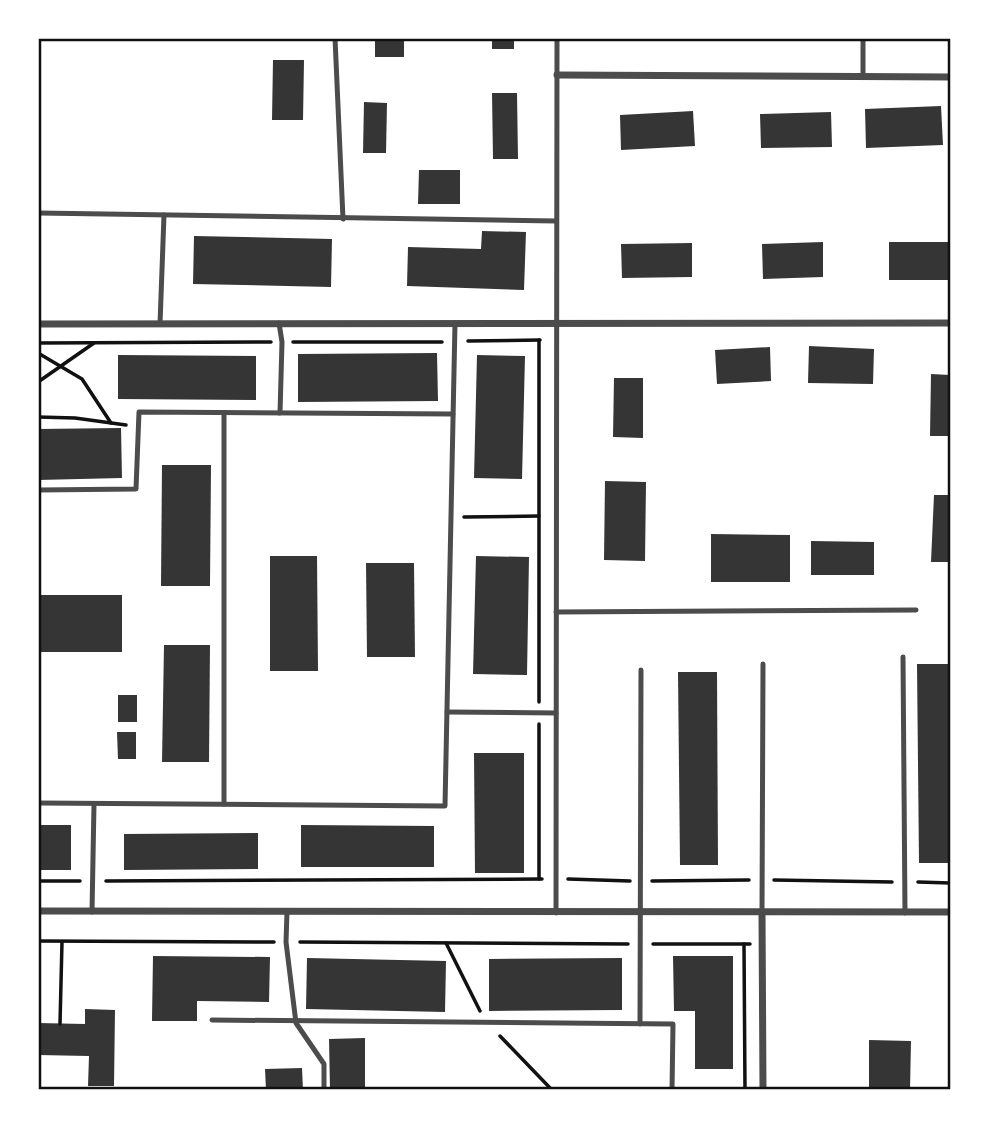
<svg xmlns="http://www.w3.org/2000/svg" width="989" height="1128" font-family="'Crimson Pro',serif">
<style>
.building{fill:#353535}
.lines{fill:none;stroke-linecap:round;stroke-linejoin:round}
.path{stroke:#111;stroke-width:3.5}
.service{stroke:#4c4c4c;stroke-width:5}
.minor{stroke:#4c4c4c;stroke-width:7}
.neatline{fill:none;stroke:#111;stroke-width:2.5}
</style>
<rect width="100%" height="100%" fill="#fff"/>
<g class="building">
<rect x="375" y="38" width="29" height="19"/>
<rect x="492" y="38" width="22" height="11"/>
<path d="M273,60h31l-1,60h-31z"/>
<path d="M492,93h25l1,66h-25z"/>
<path d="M364,102l23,1 -1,50h-23z"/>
<path d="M941,106l2,39 -77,3 -1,-39z"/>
<path d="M693,111l2,35 -74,4 -1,-35z"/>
<path d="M831,112l1,35 -71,1 -1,-34z"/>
<path d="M419,170h41v34h-42z"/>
<path d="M482,231l44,1 -2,58 -117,-4 1,-39 73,2z"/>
<path d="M194,236l138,3 -1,48 -138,-3z"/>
<path d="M823,242v35l-60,2 -1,-35z"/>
<rect x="889" y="242" width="61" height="38"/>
<path d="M692,243v34l-70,1 -1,-34z"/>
<path d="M809,346l65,3 -1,35 -65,-1z"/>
<path d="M770,347l1,34 -54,3 -2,-34z"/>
<path d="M437,353l1,48 -140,1v-48z"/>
<path d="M118,355l138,1v44l-138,-1z"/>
<path d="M477,355l48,1 -3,123 -48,-1z"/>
<path d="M931,374l19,1v61h-20z"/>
<path d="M614,378h29v60l-30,-1z"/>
<path d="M121,428l1,50 -84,2v-51z"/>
<path d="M162,465h49l-1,121h-49z"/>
<path d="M605,481l41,1 -1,79 -41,-1z"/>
<path d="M934,495h16v67h-19z"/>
<path d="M711,534l79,1v47h-79z"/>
<path d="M811,541l63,1v33h-63z"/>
<path d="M270,556h47l1,115h-48z"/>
<path d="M476,556l53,1 -2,118 -54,-1z"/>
<path d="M366,563h48l1,94h-48z"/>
<rect x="38" y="595" width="84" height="57"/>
<path d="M164,645h46l-1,117h-47z"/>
<path d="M917,664h33v199h-31z"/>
<path d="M678,672h39l1,193h-38z"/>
<rect x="118" y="695" width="19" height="27"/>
<path d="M117,732h19v27h-18z"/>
<path d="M474,753h50v120h-49z"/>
<rect x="38" y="825" width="33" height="45"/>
<path d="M301,825l133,1v41h-133z"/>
<path d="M258,833v36l-134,1v-36z"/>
<path d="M153,956l117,1 -1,45 -72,-1v20h-45z"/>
<path d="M673,956h60v113h-38v-58h-21z"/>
<path d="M307,958l139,3 -1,51 -139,-3z"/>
<path d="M622,958v52l-133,1v-52z"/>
<path d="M85,1009l30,1 -1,76h-26l1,-30 -51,-1v-32l47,1z"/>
<path d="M365,1038v52h-35l-1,-51z"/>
<path d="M869,1040l42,1 -1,49h-41z"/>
<path d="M302,1068l1,22h-37l-1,-21z"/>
</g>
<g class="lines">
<g class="path">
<path d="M539,340v362"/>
<path d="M468,341l72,-1"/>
<path d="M293,342h149"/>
<path d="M38,343l233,-1"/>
<path d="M38,353l44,26 29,44"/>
<path d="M38,382l56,-39"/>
<path d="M38,417l37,1 51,7"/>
<path d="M464,517l75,-1"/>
<path d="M539,879v-155"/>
<path d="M568,879l62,2"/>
<path d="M774,880l118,2"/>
<path d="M38,881h42"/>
<path d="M106,881l436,-2"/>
<path d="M652,881l97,-1"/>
<path d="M918,882l32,1"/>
<path d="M38,941l236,1"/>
<path d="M300,942l328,2"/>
<path d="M446,943l34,68"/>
<path d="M653,944h97"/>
<path d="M744,944l1,146"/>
<path d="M60,1024l2,-82"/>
<path d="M500,1036l52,54"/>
</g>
<g class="service">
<path d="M335,38l8,181"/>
<path d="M863,76v-38"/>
<path d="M38,213l518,8"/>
<path d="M279,323l3,19 -2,71"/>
<path d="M160,324l4,-109"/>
<path d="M38,490l98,-1 3,-77 314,2"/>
<path d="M556,612l360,-2"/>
<path d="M903,657l2,256"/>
<path d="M447,712l109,1"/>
<path d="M38,803l407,3 10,-483"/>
<path d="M224,804v-391"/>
<path d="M92,912l2,-108"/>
<path d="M287,912l-1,30 10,81 28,41v26"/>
<path d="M556,913l1,-875"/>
<path d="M762,913l1,-249"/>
<path d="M212,1020l461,4 -1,66"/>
<path d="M640,1024l1,-354"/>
</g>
<g class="minor">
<path d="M557,75l393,2"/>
<path d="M38,324l912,-1"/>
<path d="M38,911l912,1"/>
<path d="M762,913l1,177"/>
</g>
</g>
<rect width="989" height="1128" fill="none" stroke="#ffffff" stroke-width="80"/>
<rect x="40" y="40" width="909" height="1048" class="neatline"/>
</svg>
